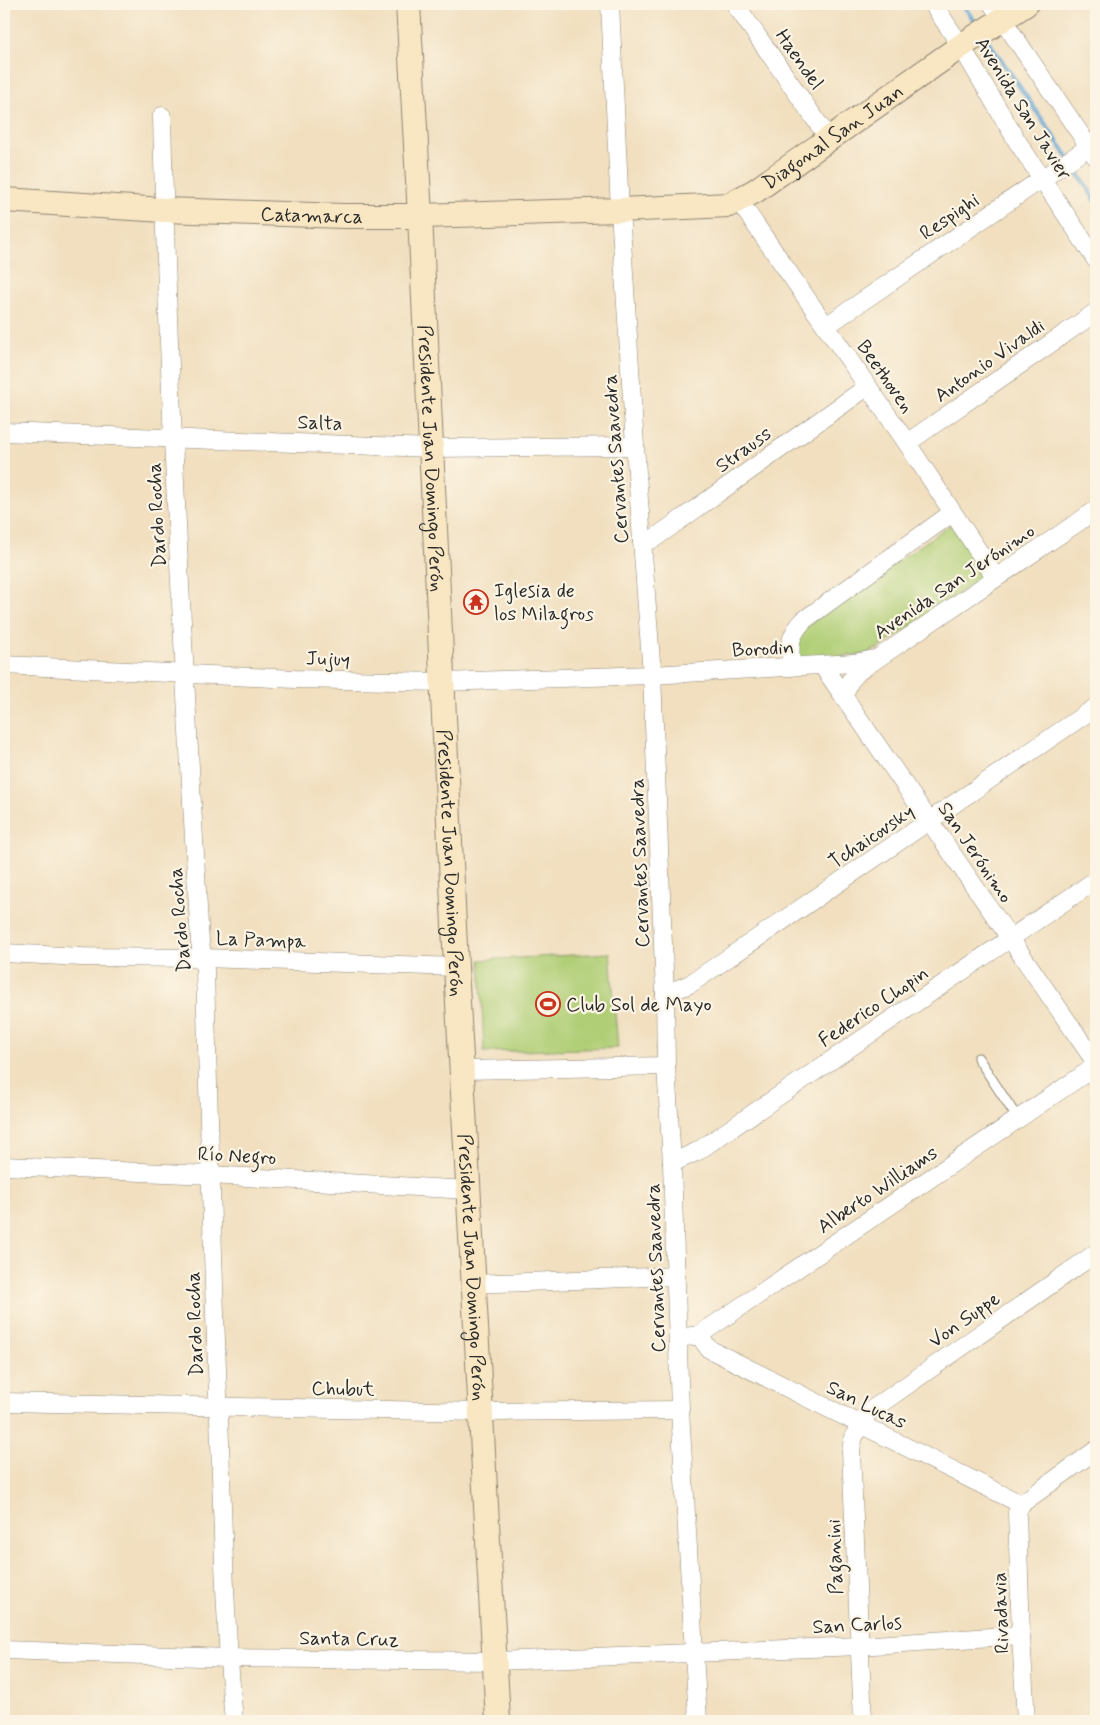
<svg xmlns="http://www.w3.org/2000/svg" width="1100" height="1725" font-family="Mynerve,sans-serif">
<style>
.green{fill:#afce75;stroke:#6d7c50}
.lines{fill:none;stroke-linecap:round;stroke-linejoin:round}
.stream{stroke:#5aa2d1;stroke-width:4.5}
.lane-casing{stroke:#8e8575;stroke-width:11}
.street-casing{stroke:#8e8575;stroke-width:19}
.secondary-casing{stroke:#8e8575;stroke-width:26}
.lane{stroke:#fff;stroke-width:9}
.street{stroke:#fff;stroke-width:18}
.secondary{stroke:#f9e7c3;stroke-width:24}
.labels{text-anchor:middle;stroke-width:4.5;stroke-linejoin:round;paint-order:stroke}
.street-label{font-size:20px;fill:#2b2b2b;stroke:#fcf5e5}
.poi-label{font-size:20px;fill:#2b2b2b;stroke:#fcf5e5;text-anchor:start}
</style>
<rect width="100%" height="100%" fill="#fcf5e5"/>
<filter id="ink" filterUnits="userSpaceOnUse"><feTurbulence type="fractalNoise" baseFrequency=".02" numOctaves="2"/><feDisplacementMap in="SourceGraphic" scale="10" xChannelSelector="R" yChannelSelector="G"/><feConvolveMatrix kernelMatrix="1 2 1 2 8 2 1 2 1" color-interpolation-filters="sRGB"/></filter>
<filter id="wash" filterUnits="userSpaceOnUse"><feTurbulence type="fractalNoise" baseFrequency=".0096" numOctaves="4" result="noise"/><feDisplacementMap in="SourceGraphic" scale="20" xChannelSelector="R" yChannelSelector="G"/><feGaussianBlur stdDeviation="1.12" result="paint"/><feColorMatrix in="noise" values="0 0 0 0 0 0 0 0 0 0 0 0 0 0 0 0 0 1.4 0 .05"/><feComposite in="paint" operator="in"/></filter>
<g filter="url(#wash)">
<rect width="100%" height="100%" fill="#f1dfbf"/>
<g class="green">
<path d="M951,524l33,49 -3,5 -102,70 -15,6 -62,7 -7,-14 12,-21z"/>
<path d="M610,953l8,95 -134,4 -4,-92z"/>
</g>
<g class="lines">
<g class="stream">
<path d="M962,4l17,23"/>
<path d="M986,38l82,119"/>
<path d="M1072,164l24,37"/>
</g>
</g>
</g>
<g filter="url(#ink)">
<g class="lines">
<defs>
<path id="lane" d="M978,1058l40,61"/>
<g id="street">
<path d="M610,4l10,206 15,236 17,229 13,319 1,72 6,97 8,247 18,311"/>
<path d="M735,4l94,135"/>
<path d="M933,4l28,42 56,95 79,119"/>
<path d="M992,4l104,153"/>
<path d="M162,116c6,275 22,551 38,826l5,28c4,157 8,315 15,472 3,93 5,186 14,279"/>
<path d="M739,201l168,242 89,135"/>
<path d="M826,326l270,-184"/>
<path d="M4,432l427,16 204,-2"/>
<path d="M907,443l189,-131"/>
<path d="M642,542l11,-3 13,-9 201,-143"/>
<path d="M4,665l291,14 148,3 209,-7 202,-12 21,-4"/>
<path d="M822,665l274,398"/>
<path d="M791,667c-1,-22 -3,-30 13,-47l148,-107"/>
<path d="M844,695l6,-14 9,-10 237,-161"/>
<path d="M4,953l78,4 121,1 253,9"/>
<path d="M665,994l25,-10 406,-277"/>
<path d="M462,1070l204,-4"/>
<path d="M672,1163l26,-12 398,-271"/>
<path d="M4,1166l206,9 258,15"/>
<path d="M474,1284l202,-8"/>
<path d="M699,1335l10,14 312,155"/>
<path d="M679,1338l20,-3 397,-269"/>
<path d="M4,1402l476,10 200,-2"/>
<path d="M4,1650l224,8 267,3 364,-15 162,-11"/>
<path d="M863,1721l-12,-270c2,-17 8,-27 19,-40l226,-158"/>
<path d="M1026,1721l-5,-86 -4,-122 4,-9 75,-54"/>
</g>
<g id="secondary">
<path id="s1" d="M408,4l12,212 36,751 42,754"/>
<path id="s2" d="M4,200l160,10 179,6h77l200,-6 109,-5 26,-14 206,-145 65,-42"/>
</g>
</defs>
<use href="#lane" class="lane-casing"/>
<use href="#street" class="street-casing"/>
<use href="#secondary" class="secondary-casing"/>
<use href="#lane" class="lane"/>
<use href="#street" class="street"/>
<use href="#secondary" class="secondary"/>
</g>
</g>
<defs>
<symbol id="temple-ring" viewBox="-11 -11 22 22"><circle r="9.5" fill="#fcf5e5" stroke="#c8321e" stroke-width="1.5"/><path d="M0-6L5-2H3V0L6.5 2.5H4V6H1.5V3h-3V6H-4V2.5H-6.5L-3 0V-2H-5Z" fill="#c8321e"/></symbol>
<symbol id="stadium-ring" viewBox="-11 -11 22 22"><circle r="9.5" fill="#fcf5e5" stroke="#c8321e" stroke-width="1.5"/><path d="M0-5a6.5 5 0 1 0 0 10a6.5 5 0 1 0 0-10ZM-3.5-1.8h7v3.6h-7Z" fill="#c8321e"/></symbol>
</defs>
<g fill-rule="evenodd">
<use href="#temple-ring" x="462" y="588" width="28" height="28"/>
<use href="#stadium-ring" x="534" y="990" width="28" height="28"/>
</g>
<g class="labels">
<g class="street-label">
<text transform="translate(800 59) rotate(55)" y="7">Haendel</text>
<text transform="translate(1024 108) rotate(58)" y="7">Avenida San Javier</text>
<text dy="7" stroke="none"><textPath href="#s2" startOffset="850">Diagonal San Juan</textPath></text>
<text dy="7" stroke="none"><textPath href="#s2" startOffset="308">Catamarca</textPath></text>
<text transform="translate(949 216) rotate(-34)" y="7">Respighi</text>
<text transform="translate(989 360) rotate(-35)" y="7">Antonio Vivaldi</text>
<text transform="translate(886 376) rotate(55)" y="7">Beethoven</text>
<text transform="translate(320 422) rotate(2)" y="7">Salta</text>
<text transform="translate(743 449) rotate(-36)" y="7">Strauss</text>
<text dy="7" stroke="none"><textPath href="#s1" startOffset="455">Presidente Juan Domingo Perón</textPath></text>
<text transform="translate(615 459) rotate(-94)" y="7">Cervantes Saavedra</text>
<text transform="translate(156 515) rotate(-93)" y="7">Dardo Rocha</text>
<text transform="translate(954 581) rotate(-34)" y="7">Avenida San Jerónimo</text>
<text transform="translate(763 648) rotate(-3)" y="7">Borodin</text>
<text transform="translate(328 658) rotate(1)" y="7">Jujuy</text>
<text transform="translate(871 836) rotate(-34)" y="7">Tchaicovsky</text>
<text transform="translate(976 852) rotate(56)" y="7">San Jerónimo</text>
<text dy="7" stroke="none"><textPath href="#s1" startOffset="860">Presidente Juan Domingo Perón</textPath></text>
<text transform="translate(639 863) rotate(-92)" y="7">Cervantes Saavedra</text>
<text transform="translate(179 920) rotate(-95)" y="7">Dardo Rocha</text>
<text transform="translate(261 939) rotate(2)" y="7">La Pampa</text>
<text transform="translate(873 1006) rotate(-34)" y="7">Federico Chopin</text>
<text transform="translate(237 1155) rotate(3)" y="7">Río Negro</text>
<text transform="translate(877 1189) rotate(-34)" y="7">Alberto Williams</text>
<text dy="7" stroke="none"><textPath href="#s1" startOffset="1265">Presidente Juan Domingo Perón</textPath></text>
<text transform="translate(655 1268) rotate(-92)" y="7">Cervantes Saavedra</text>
<text transform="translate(964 1319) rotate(-35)" y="7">Von Suppe</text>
<text transform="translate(194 1324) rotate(-92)" y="7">Dardo Rocha</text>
<text transform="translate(343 1388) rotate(1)" y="7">Chubut</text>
<text transform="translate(867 1404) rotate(26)" y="7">San Lucas</text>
<text transform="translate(834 1557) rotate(-92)" y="7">Paganini</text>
<text transform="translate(1000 1613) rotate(-92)" y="7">Rivadavia</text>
<text transform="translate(857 1624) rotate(-3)" y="7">San Carlos</text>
<text transform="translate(349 1638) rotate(1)" y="7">Santa Cruz</text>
</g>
<g class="poi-label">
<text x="494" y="597">Iglesia de<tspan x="494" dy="23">los Milagros</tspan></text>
<text x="566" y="1011">Club Sol de Mayo</text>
</g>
</g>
<rect width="1100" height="1725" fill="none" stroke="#fcf5e5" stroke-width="20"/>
</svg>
